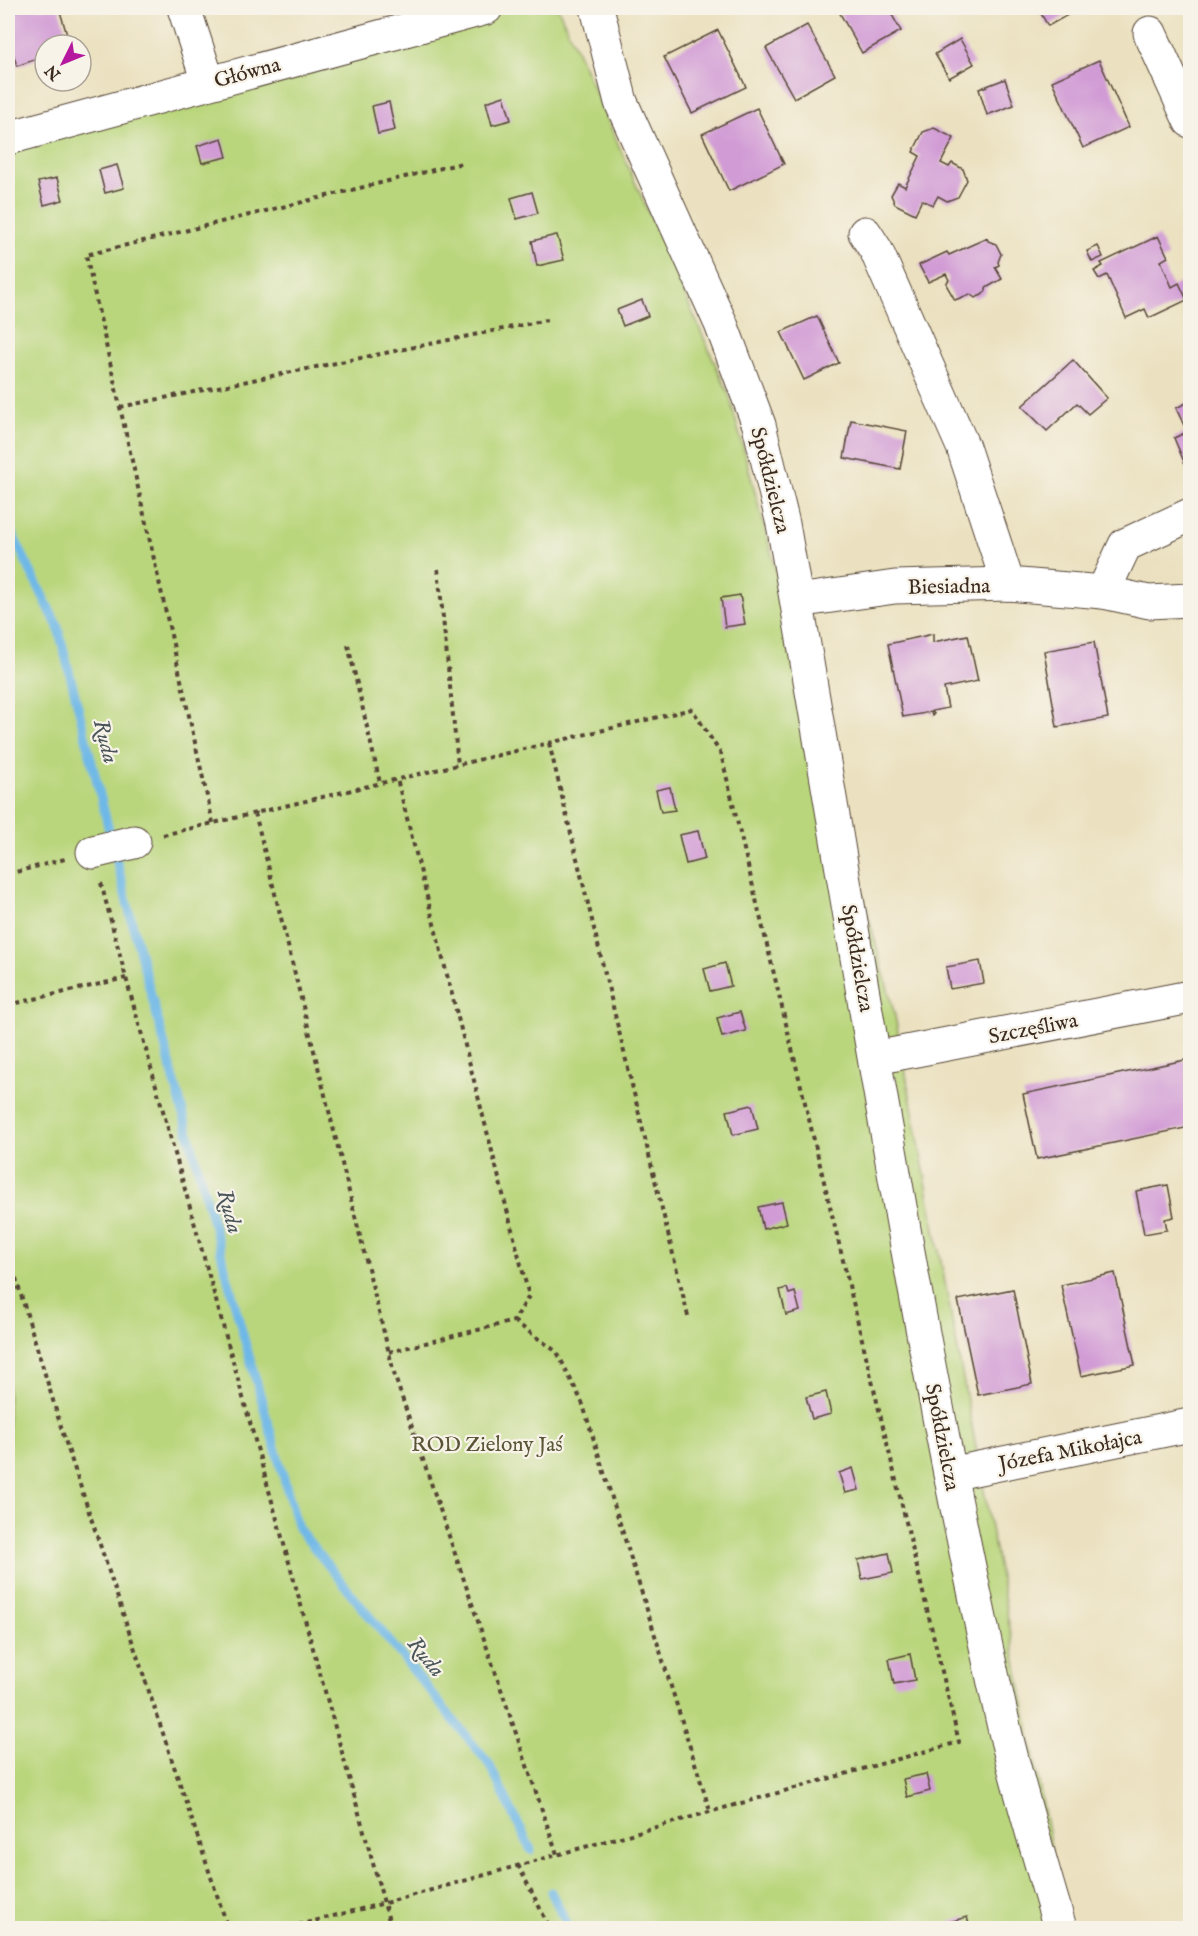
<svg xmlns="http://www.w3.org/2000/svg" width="1198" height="1936" font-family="'IM FELL English',serif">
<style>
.green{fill:#b9d67c;stroke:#7a804d;stroke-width:1.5}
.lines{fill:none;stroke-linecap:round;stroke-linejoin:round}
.stream{stroke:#6eb8e7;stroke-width:9}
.building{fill:#d19bd5}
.minor-casing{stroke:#554536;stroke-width:35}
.path{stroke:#554536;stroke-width:4;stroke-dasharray:4.5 4.5;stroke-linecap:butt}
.minor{stroke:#fff;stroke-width:33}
.labels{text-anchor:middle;stroke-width:4.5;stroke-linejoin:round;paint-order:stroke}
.street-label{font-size:21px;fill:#3b2a1e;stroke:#f7f3e8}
.park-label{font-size:21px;fill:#5a5536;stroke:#f7f3e8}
.water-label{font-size:22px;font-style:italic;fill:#4a555a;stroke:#f7f3e8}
</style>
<rect width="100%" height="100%" fill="#f7f3e8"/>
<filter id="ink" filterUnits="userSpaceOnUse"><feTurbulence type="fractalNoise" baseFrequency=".0167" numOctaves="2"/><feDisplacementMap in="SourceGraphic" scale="12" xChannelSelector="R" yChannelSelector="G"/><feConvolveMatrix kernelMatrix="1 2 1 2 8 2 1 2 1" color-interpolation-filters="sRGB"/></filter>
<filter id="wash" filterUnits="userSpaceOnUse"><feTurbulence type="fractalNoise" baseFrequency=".008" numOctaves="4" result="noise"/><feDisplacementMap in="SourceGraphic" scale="24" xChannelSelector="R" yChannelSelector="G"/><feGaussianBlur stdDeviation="1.35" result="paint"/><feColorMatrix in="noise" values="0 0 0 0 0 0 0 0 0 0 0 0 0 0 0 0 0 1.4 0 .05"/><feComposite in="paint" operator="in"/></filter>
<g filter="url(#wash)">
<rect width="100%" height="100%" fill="#ebe1c0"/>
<path class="green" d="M486,8h72l171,387 166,621 171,912h-1058v-1790z"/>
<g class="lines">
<g class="stream">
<path d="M8,525l50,102 80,319 106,392 54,190 191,236 42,86"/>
<path d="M551,1892l18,36"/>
</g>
</g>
<g id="blocks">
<g class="building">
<path d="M8,8h51l11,37h-25v11l-28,10 -9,-28z"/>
<path d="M837,8h51l13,23 -39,22z"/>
<path d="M1044,8h33l1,1 -30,17 -9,-16z"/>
<path d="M807,25l28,50 -41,23 -28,-50z"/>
<path d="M718,30l28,57 -54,26 -28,-56z"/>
<path d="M960,39l14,25 -25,14 -14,-24z"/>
<path d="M1099,60l30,67 -46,21 -31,-67z"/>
<path d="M1005,79l9,26 -27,10 -8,-26z"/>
<path d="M504,96l7,24 -19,5 -6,-23z"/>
<path d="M389,102l6,28 -17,4 -6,-28z"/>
<path d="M757,108l27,56 -55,27 -27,-57z"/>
<path d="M934,128l20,10 -13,25 8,4 3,-4 11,6 4,11 -9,17 -11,4 -9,-5 -5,9 -11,-5 -7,14 -20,-10 -4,-9 7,-12 7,4 15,-31 -7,-4 10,-20z"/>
<path d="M222,138l5,19 -25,6 -5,-17z"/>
<path d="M117,165l7,23 -19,5 -6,-23z"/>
<path d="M57,178l6,22 -19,5 -6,-23z"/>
<path d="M532,192l6,21 -21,6 -6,-21z"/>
<path d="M556,235h1l7,25 -27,6 -5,-25z"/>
<path d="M1158,236l10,21 -7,4 11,26 7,-4 8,17 -38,18 -4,-9 -19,9 -19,-43 -8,4 -5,-8 9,-5 -2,-3z"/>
<path d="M987,238l1,3 8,3 5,10 -3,8 1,3 -4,2 7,12 -16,9v3l-4,4 -7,3 -5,-4 -15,6 -8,-14v-4l2,-2 -3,-6 -18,8 -9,-17 28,-13 2,3z"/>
<path d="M1098,246l5,11 -11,5 -5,-11z"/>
<path d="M642,300l6,16 -25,10 -6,-16z"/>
<path d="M817,316l22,47 -35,17 -23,-48z"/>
<path d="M1073,360l34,38 -19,16 -11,-11 -30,28 -25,-25z"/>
<path d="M1190,401v61l-5,2 -11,-26 13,-6 -11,-24z"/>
<path d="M851,420l56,11 -7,38 -56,-11z"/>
<path d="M740,595l5,29 -20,3 -4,-29z"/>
<path d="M933,634v8l35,-7 10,46 -34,7 4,20 -16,3 2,3 -2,2 -1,-4 -28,5 -15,-73z"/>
<path d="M1094,642l14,76 -51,9 -13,-76z"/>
<path d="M670,787l5,23 -14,2 -5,-22z"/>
<path d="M698,831l7,28 -19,5 -7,-29z"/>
<path d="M980,961l4,22 -34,6 -4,-22z"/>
<path d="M725,963l6,23 -21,5 -6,-22z"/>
<path d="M740,1012l6,19 -24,6 -5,-19z"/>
<path d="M1190,1059v68l-153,32 -14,-65z"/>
<path d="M752,1105l6,24 -25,6 -6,-24z"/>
<path d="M1168,1185l6,32 -9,2 2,11 -23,4 -8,-43z"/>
<path d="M782,1202l5,21 -24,6 -5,-22z"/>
<path d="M1115,1273l20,92 -54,11 -20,-91z"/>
<path d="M787,1288l2,6 6,-2 5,19 -14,4 -6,-25z"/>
<path d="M1013,1289l19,95 -54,11 -20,-95z"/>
<path d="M826,1392l5,22 -19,5 -6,-22z"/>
<path d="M853,1468l6,22 -14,3 -6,-20z"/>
<path d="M889,1553l4,20 -31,6 -4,-19z"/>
<path d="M910,1654l5,26 -21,4 -5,-25z"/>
<path d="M926,1774l4,17 -23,6 -4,-18z"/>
<path d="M967,1917l3,11h-27l-1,-4z"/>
</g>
</g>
</g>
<g filter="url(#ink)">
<use href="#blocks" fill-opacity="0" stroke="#554536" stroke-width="1.5"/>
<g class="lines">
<defs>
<g id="minor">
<path d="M184,8l24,74"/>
<path d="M597,8l24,94 100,222 38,101 24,99c71,402 130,806 221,1203 16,68 37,135 56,201"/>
<path d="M1150,33l40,88"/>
<path d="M8,138l478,-130"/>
<path d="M865,233l11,17 87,197 45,137"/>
<path d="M1103,592l22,-47 65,-30"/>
<path d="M797,601l98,-14 113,-3 95,8 46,10 41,-2"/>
<path d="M93,852l41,-10"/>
<path d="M875,1058l315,-61"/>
<path d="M950,1474l240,-49"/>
</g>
</defs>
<use href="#minor" class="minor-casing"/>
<g class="path">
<path d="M120,407l427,-87"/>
<path d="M438,569l20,196"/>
<path d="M348,645l32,138"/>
<path d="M549,743l140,577"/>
<path d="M255,813l140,564 162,477"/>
<path d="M213,823l-127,-568 376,-92"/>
<path d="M163,835l529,-126 29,45 238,988 -574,161 -99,25"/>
<path d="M8,874l57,-15"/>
<path d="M101,883l25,95 265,950"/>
<path d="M8,1005l118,-27"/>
<path d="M8,1252l57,188 163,488"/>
<path d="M514,1321l43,31 25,50 128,409"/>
<path d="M389,1352l125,-31 15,-25 -132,-517"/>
<path d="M518,1865l32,63"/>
</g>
<use href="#minor" class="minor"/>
</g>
</g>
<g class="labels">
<g class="street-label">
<text transform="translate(247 72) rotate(-15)" y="7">Główna</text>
<text transform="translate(771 480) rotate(76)" y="7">Spółdzielcza</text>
<text transform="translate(949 586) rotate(-1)" y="7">Biesiadna</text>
<text transform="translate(858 958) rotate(80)" y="7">Spółdzielcza</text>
<text transform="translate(1033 1028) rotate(-11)" y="7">Szczęśliwa</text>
<text transform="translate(943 1437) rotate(79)" y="7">Spółdzielcza</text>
<text transform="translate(1070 1450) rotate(-11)" y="7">Józefa Mikołajca</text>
</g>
<g class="park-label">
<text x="487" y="1451">ROD Zielony Jaś</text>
</g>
<g class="water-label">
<text transform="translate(107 741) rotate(76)" y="8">Ruda</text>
<text transform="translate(231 1211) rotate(75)" y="8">Ruda</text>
<text transform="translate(427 1656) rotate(51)" y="8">Ruda</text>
</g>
</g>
<rect width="1198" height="1936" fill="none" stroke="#f7f3e8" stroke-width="30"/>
<g transform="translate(63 63) rotate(227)"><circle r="28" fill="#f7f3e8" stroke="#aca397" stroke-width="1.5"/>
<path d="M0-4.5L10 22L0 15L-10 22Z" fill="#b5179e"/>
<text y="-9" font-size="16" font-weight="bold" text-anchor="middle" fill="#3b2a1e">N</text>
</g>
</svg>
